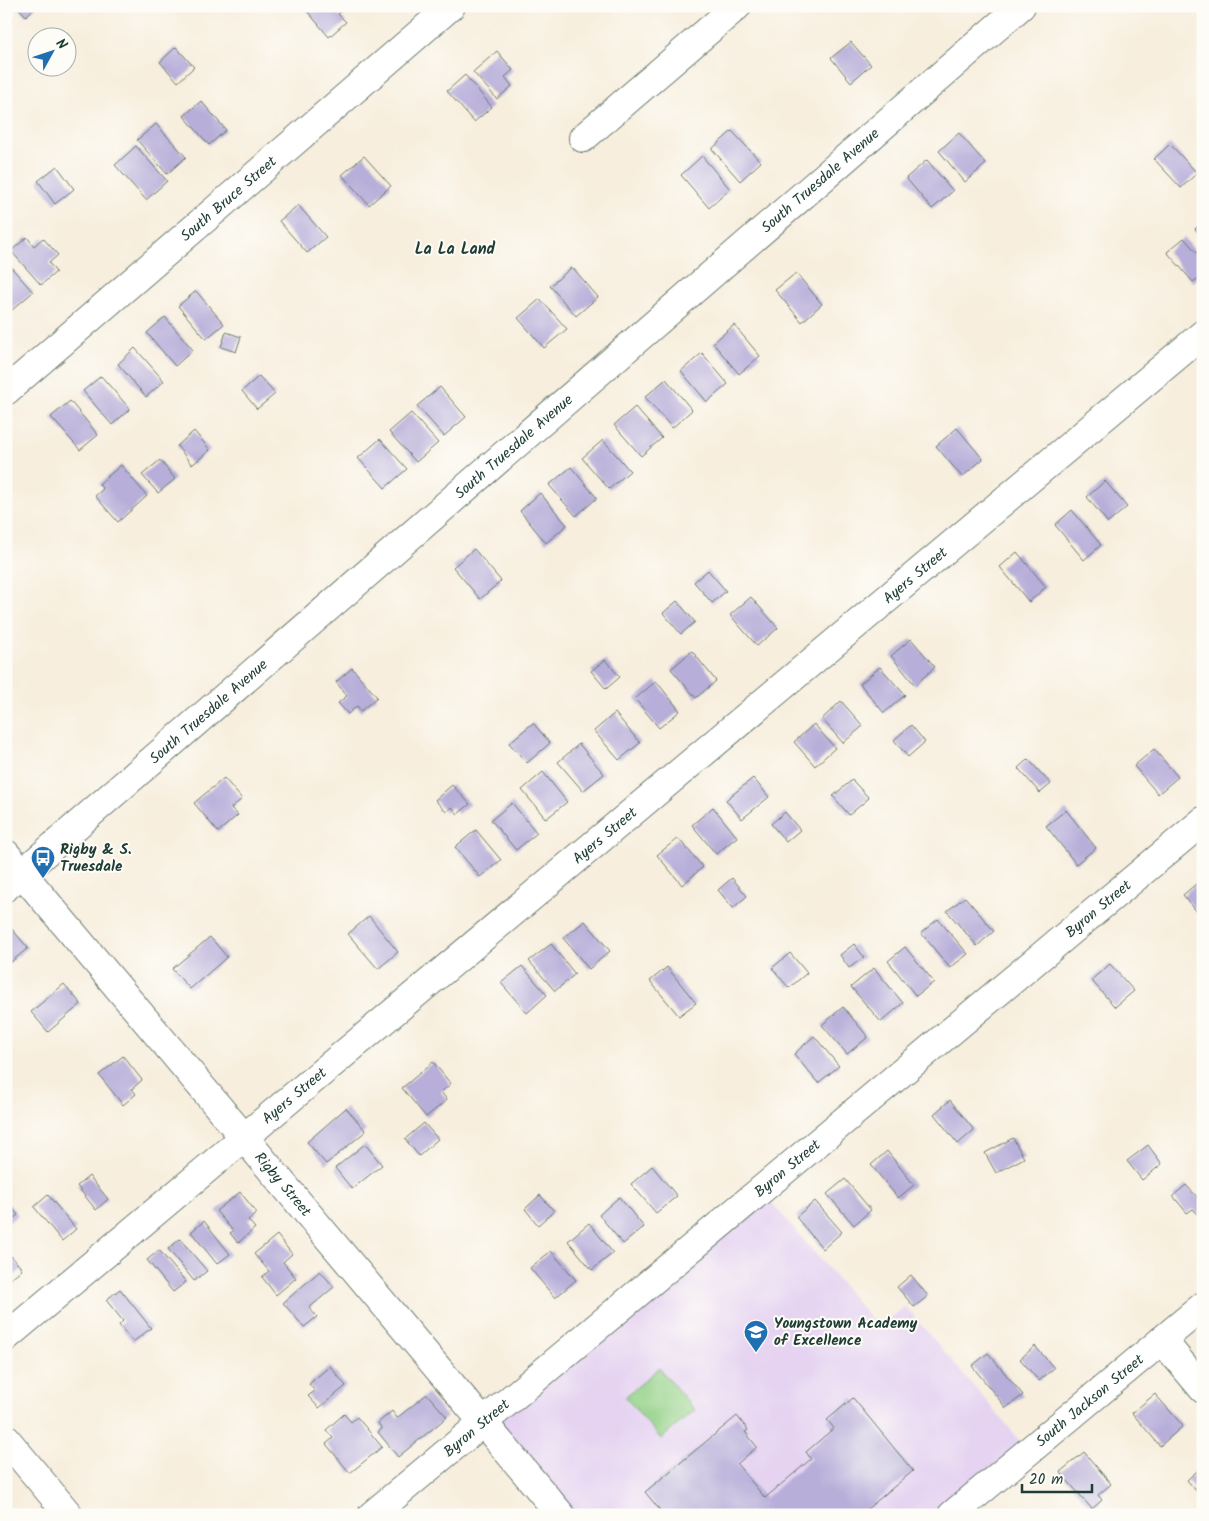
<svg xmlns="http://www.w3.org/2000/svg" width="1209" height="1521" font-family="Kalam,sans-serif">
<style>
.built{fill:#e5d3f1}
.green{fill:#92d086;stroke:#58865d}
.building{fill:#b7aed9}
.lines{fill:none;stroke-linecap:round;stroke-linejoin:round}
.minor-casing{stroke:#6b7b6f;stroke-width:30}
.minor{stroke:#fff;stroke-width:28}
.labels{text-anchor:middle;stroke-width:4;stroke-linejoin:round;paint-order:stroke}
.street-label{font-size:15px;fill:#1f3d34;stroke:#fdfcf7}
.poi-label{font-size:15px;font-weight:bold;fill:#1f3d34;stroke:#fdfcf7;text-anchor:start}
.neighbourhood-label{font-size:16px;font-weight:bold;fill:#1f3d34;stroke:#fdfcf7}
</style>
<rect width="100%" height="100%" fill="#fdfcf7"/>
<filter id="ink" filterUnits="userSpaceOnUse"><feTurbulence type="fractalNoise" baseFrequency=".02" numOctaves="2"/><feDisplacementMap in="SourceGraphic" scale="10" xChannelSelector="R" yChannelSelector="G"/><feConvolveMatrix kernelMatrix="1 2 1 2 8 2 1 2 1" color-interpolation-filters="sRGB"/></filter>
<filter id="wash" filterUnits="userSpaceOnUse"><feTurbulence type="fractalNoise" baseFrequency=".0096" numOctaves="4" result="noise"/><feDisplacementMap in="SourceGraphic" scale="20" xChannelSelector="R" yChannelSelector="G"/><feGaussianBlur stdDeviation="1.12" result="paint"/><feColorMatrix in="noise" values="0 0 0 0 0 0 0 0 0 0 0 0 0 0 0 0 0 1.4 0 .05"/><feComposite in="paint" operator="in"/></filter>
<g filter="url(#wash)">
<rect width="100%" height="100%" fill="#f7eedd"/>
<path class="built" d="M761,1190l118,138 26,-22 124,145 -77,64h-391l-78,-93z"/>
<path class="green" d="M659,1368l36,42 -34,29 -36,-42z"/>
<g id="blocks">
<g class="building">
<path d="M17,6h20l-11,10z"/>
<path d="M303,6h44l-9,8 8,8 -17,15z"/>
<path d="M6,13l7,7 -7,6z"/>
<path d="M851,42l20,23 -20,17 -20,-24z"/>
<path d="M176,47l18,20 -16,15 -18,-20z"/>
<path d="M497,51l16,19 -8,7 7,9 -15,13 -24,-27z"/>
<path d="M465,75l27,32 -18,15 -27,-31z"/>
<path d="M201,101l25,29 -17,15 -25,-29z"/>
<path d="M156,124l30,33 -19,17 -30,-34z"/>
<path d="M732,131l29,31 -21,19 -28,-32z"/>
<path d="M959,133l27,31 -21,18 -26,-31z"/>
<path d="M1170,144l27,29 -16,15 -27,-29z"/>
<path d="M136,146l31,35 -21,19 -31,-35z"/>
<path d="M364,156l27,30 -22,19 -27,-30z"/>
<path d="M702,156l28,33 -21,19 -28,-33z"/>
<path d="M927,160l26,31 -21,18 -26,-31z"/>
<path d="M57,166l17,23 -19,15 -17,-23z"/>
<path d="M298,205l28,32 -19,16 -28,-32z"/>
<path d="M1203,222v16l-8,-9z"/>
<path d="M27,237l7,9 9,-8 15,17 -9,8 7,9 -15,13 -30,-34z"/>
<path d="M1184,238l19,22v15l-10,7 -26,-30z"/>
<path d="M9,265l24,27 -21,18 -6,-6v-36z"/>
<path d="M572,267l26,30 -22,19 -26,-30z"/>
<path d="M796,273l26,31 -20,18 -27,-32z"/>
<path d="M196,291l28,33 -18,15 -28,-33z"/>
<path d="M540,299l27,30 -23,19 -26,-30z"/>
<path d="M165,317l28,33 -18,16 -28,-33z"/>
<path d="M734,325l26,31 -21,18 -26,-31z"/>
<path d="M226,332l15,5 -5,15 -15,-5z"/>
<path d="M135,348l29,33 -18,16 -28,-33z"/>
<path d="M702,353l26,31 -21,18 -26,-31z"/>
<path d="M101,376l29,33 -18,16 -29,-34z"/>
<path d="M259,376l16,18 -18,15 -15,-18z"/>
<path d="M666,379l26,31 -20,18 -27,-31z"/>
<path d="M440,387l26,30 -22,19 -27,-30z"/>
<path d="M70,401l28,34 -18,15 -29,-33z"/>
<path d="M635,407l27,31 -21,18 -27,-31z"/>
<path d="M411,413l27,30 -22,19 -27,-30z"/>
<path d="M957,428l26,31 -21,18 -26,-31z"/>
<path d="M194,431l16,19 -18,15 -15,-19z"/>
<path d="M380,439l27,30 -22,19 -27,-30z"/>
<path d="M603,440l27,31 -21,18 -27,-31z"/>
<path d="M160,460l15,19 -17,14 -16,-18z"/>
<path d="M121,465l26,31 -29,26 -23,-26 8,-7 -4,-5z"/>
<path d="M571,467l26,31 -21,18 -27,-31z"/>
<path d="M1105,481l22,26 -19,16 -21,-26z"/>
<path d="M540,493l27,32 -21,18 -26,-32z"/>
<path d="M1072,510l29,35 -17,15 -29,-35z"/>
<path d="M474,549l27,32 -21,18 -27,-32z"/>
<path d="M1017,552l29,35 -17,15 -29,-35z"/>
<path d="M708,570l18,21 -14,12 -18,-21z"/>
<path d="M751,597l27,31 -21,18 -27,-31z"/>
<path d="M677,601l18,21 -14,12 -18,-21z"/>
<path d="M911,639l24,28 -20,18 -24,-29z"/>
<path d="M692,651l24,30 -20,17 -25,-29z"/>
<path d="M605,660l15,17 -14,12 -15,-18z"/>
<path d="M880,667l25,28 -21,18 -24,-29z"/>
<path d="M352,668l25,29 -16,14 -4,-5 -9,8 -10,-11 9,-7 -11,-14z"/>
<path d="M656,681l24,30 -21,17 -24,-29z"/>
<path d="M841,701l22,25 -20,17 -21,-24z"/>
<path d="M615,713l25,30 -21,17 -25,-29z"/>
<path d="M533,723l17,20 -23,20 -18,-20z"/>
<path d="M814,724l21,24 -20,18 -21,-24z"/>
<path d="M911,725l14,17 -17,15 -14,-17z"/>
<path d="M579,744l25,30 -21,17 -25,-29z"/>
<path d="M1154,749l24,28 -20,17 -24,-28z"/>
<path d="M1028,759l23,25 -11,9 -22,-25z"/>
<path d="M543,772l24,30 -21,17 -24,-29z"/>
<path d="M224,778l18,21 -11,9 7,7 -20,17 -24,-29z"/>
<path d="M753,778l16,19 -27,22 -16,-19z"/>
<path d="M852,780l17,18 -20,17 -16,-19z"/>
<path d="M452,785l18,19 -12,10 -6,-7 -6,5 -11,-12z"/>
<path d="M512,803l25,30 -21,17 -25,-30z"/>
<path d="M713,807l24,30 -21,17 -24,-29z"/>
<path d="M1066,810l30,38 -20,16 -30,-38z"/>
<path d="M785,812l15,18 -14,12 -15,-18z"/>
<path d="M476,830l25,30 -21,17 -25,-30z"/>
<path d="M678,838l25,29 -21,18 -25,-30z"/>
<path d="M732,878l15,18 -14,12 -15,-18z"/>
<path d="M1202,879l1,1v39l-20,-24z"/>
<path d="M965,897l29,34 -17,15 -30,-35z"/>
<path d="M369,916l29,36 -20,17 -30,-35z"/>
<path d="M938,919l30,35 -18,14 -29,-35z"/>
<path d="M585,921l25,30 -21,18 -26,-31z"/>
<path d="M11,928l17,20 -22,18v-34z"/>
<path d="M210,937l17,20 -37,32 -18,-20z"/>
<path d="M551,944l24,30 -20,17 -26,-30z"/>
<path d="M854,944l10,13 -15,11 -9,-13z"/>
<path d="M905,947l29,35 -18,14 -28,-35z"/>
<path d="M790,953l17,20 -18,15 -17,-20z"/>
<path d="M1110,964l24,27 -19,16 -24,-27z"/>
<path d="M522,966l25,29 -20,18 -26,-30z"/>
<path d="M667,967l29,36 -17,13 -29,-35z"/>
<path d="M874,968l29,35 -22,19 -30,-35z"/>
<path d="M64,984l17,20 -33,28 -17,-20z"/>
<path d="M843,1007l25,30 -21,17 -25,-29z"/>
<path d="M814,1036l25,30 -21,17 -24,-29z"/>
<path d="M123,1056l19,24 -10,9 4,5 -13,11 -24,-30z"/>
<path d="M433,1062l18,22 -10,8 6,8 -21,17 -24,-29z"/>
<path d="M950,1100l24,30 -16,14 -24,-30z"/>
<path d="M346,1108l20,23 -40,33 -19,-22z"/>
<path d="M424,1123l14,16 -19,17 -14,-17z"/>
<path d="M1013,1138l11,20 -28,15 -11,-20z"/>
<path d="M365,1144l17,21 -30,24 -17,-21z"/>
<path d="M1148,1145l14,19 -20,16 -15,-19z"/>
<path d="M887,1151l27,34 -16,13 -27,-33z"/>
<path d="M652,1166l25,30 -21,17 -25,-29z"/>
<path d="M89,1176l19,23 -12,11 -19,-24z"/>
<path d="M845,1179l26,31 -17,15 -27,-31z"/>
<path d="M1186,1185l12,13 5,-4v26l-10,-11 -6,4 -14,-17z"/>
<path d="M240,1192l17,21 -9,7 7,8 -17,15 -8,-10 3,-2 -17,-20z"/>
<path d="M48,1195l28,34 -14,12 -28,-34z"/>
<path d="M540,1195l14,16 -16,14 -13,-16z"/>
<path d="M619,1197l25,30 -21,17 -24,-29z"/>
<path d="M6,1201l12,14 -10,8 -2,-2z"/>
<path d="M815,1201l27,31 -19,17 -27,-32z"/>
<path d="M204,1221l26,33 -13,10 -26,-32z"/>
<path d="M589,1223l24,30 -21,17 -24,-29z"/>
<path d="M277,1235l15,19 -9,8 13,16 -20,17 -14,-18 7,-6 -15,-17z"/>
<path d="M180,1239l27,32 -13,10 -26,-32z"/>
<path d="M6,1250l16,19 -14,12 -2,-2z"/>
<path d="M159,1250l27,32 -13,10 -26,-32z"/>
<path d="M551,1251l25,29 -21,18 -25,-30z"/>
<path d="M320,1271l14,16 -25,21 8,9 -13,10 -21,-24z"/>
<path d="M911,1275l17,21 -14,11 -17,-20z"/>
<path d="M120,1289l31,39 -18,14 -14,-17 4,-4 -17,-21z"/>
<path d="M1035,1346l19,22 -15,13 -19,-22z"/>
<path d="M988,1353l35,42 -17,13 -34,-42z"/>
<path d="M330,1366l16,20 -27,22 -11,-12 7,-5 -6,-7z"/>
<path d="M427,1394l20,23 -49,40 -20,-25 4,-3 -4,-6 14,-12 5,7z"/>
<path d="M1155,1394l28,32 -23,20 -28,-33z"/>
<path d="M853,1398l60,73 -53,44h-196l-19,-23 92,-76 11,14 -3,2 12,15 -20,17 28,34 46,-39 -5,-7 28,-24 -7,-8z"/>
<path d="M344,1414l7,8 6,-5 25,30 -32,26 -24,-29 7,-6 -7,-8z"/>
<path d="M1084,1452l27,32 -13,11 4,5 -10,9 -32,-37z"/>
<path d="M1203,1466v33l-16,-19z"/>
</g>
</g>
</g>
<g filter="url(#ink)">
<use href="#blocks" fill-opacity="0" stroke="#6b7b6f" stroke-width="1"/>
<g class="lines">
<defs>
<g id="minor">
<path d="M583,138l154,-132"/>
<path id="s1" d="M6,391l445,-385"/>
<path id="s2" d="M6,854l555,661"/>
<path id="s3" d="M6,887l1015,-881"/>
<path id="s4" d="M6,1337l1197,-1003"/>
<path d="M1162,1340l41,49"/>
<path d="M6,1439l63,76"/>
<path id="s5" d="M372,1515l831,-694"/>
<path id="s6" d="M952,1515l251,-209"/>
</g>
</defs>
<use href="#minor" class="minor-casing"/>
<use href="#minor" class="minor"/>
</g>
</g>
<defs>
<symbol id="bus-pin" viewBox="-11 -11 22 30"><path d="M0 17L-7.5 6A9.5 9.5 0 1 1 7.5 6Z" fill="#1f6fb2" stroke="#fdfcf7"/><path d="M-5-6H5V4H4V6H2V4H-2V6H-4V4H-5ZM-3.5-4V0h7V-4ZM-3.5 1.2v1.5H-2V1.2ZM2 1.2v1.5H3.5V1.2Z" fill="#fff"/></symbol>
<symbol id="school-pin" viewBox="-11 -11 22 30"><path d="M0 17L-7.5 6A9.5 9.5 0 1 1 7.5 6Z" fill="#1f6fb2" stroke="#fdfcf7"/><path d="M0-5L7-2L0 1L-7-2ZM-4 1L0 2.5L4 1V4Q0 6-4 4Z" fill="#fff"/></symbol>
</defs>
<g fill-rule="evenodd">
<use href="#bus-pin" x="29" y="844" width="28" height="38"/>
<use href="#school-pin" x="742" y="1318" width="28" height="38"/>
</g>
<g class="labels">
<g class="street-label">
<text dy="5" stroke="none"><textPath href="#s3" startOffset="1078">South Truesdale Avenue</textPath></text>
<text dy="5" stroke="none"><textPath href="#s1" startOffset="294">South Bruce Street</textPath></text>
<text dy="5" stroke="none"><textPath href="#s3" startOffset="672">South Truesdale Avenue</textPath></text>
<text dy="5" stroke="none"><textPath href="#s4" startOffset="1186">Ayers Street</textPath></text>
<text dy="5" stroke="none"><textPath href="#s3" startOffset="268">South Truesdale Avenue</textPath></text>
<text dy="5" stroke="none"><textPath href="#s4" startOffset="781">Ayers Street</textPath></text>
<text dy="5" stroke="none"><textPath href="#s5" startOffset="946">Byron Street</textPath></text>
<text dy="5" stroke="none"><textPath href="#s4" startOffset="376">Ayers Street</textPath></text>
<text dy="5" stroke="none"><textPath href="#s5" startOffset="541">Byron Street</textPath></text>
<text dy="5" stroke="none"><textPath href="#s2" startOffset="431">Rigby Street</textPath></text>
<text dy="5" stroke="none"><textPath href="#s6" startOffset="179">South Jackson Street</textPath></text>
<text dy="5" stroke="none"><textPath href="#s5" startOffset="136">Byron Street</textPath></text>
</g>
<g class="poi-label">
<text x="60" y="854">Rigby &amp; S.<tspan x="60" dy="17">Truesdale</tspan></text>
<text x="774" y="1328">Youngstown Academy<tspan x="774" dy="17">of Excellence</tspan></text>
</g>
<g class="neighbourhood-label">
<text x="455" y="254">La La Land</text>
</g>
</g>
<rect width="1209" height="1521" fill="none" stroke="#fdfcf7" stroke-width="25"/>
<g transform="translate(52 52) rotate(50)"><circle r="24" fill="#fdfcf7" stroke="#a4b0a9"/>
<path d="M0-4L9 19L0 12L-9 19Z" fill="#1f6fb2"/>
<text y="-8" font-size="14" font-weight="bold" text-anchor="middle" fill="#1f3d34">N</text>
</g>
<path d="M1022 1484v8h70v-8" fill="none" stroke="#1f3d34" stroke-width="2.5"/>
<text x="1029" y="1484" font-size="15" fill="#1f3d34" stroke="#fdfcf7" stroke-width="4" paint-order="stroke">20 m</text>
</svg>
